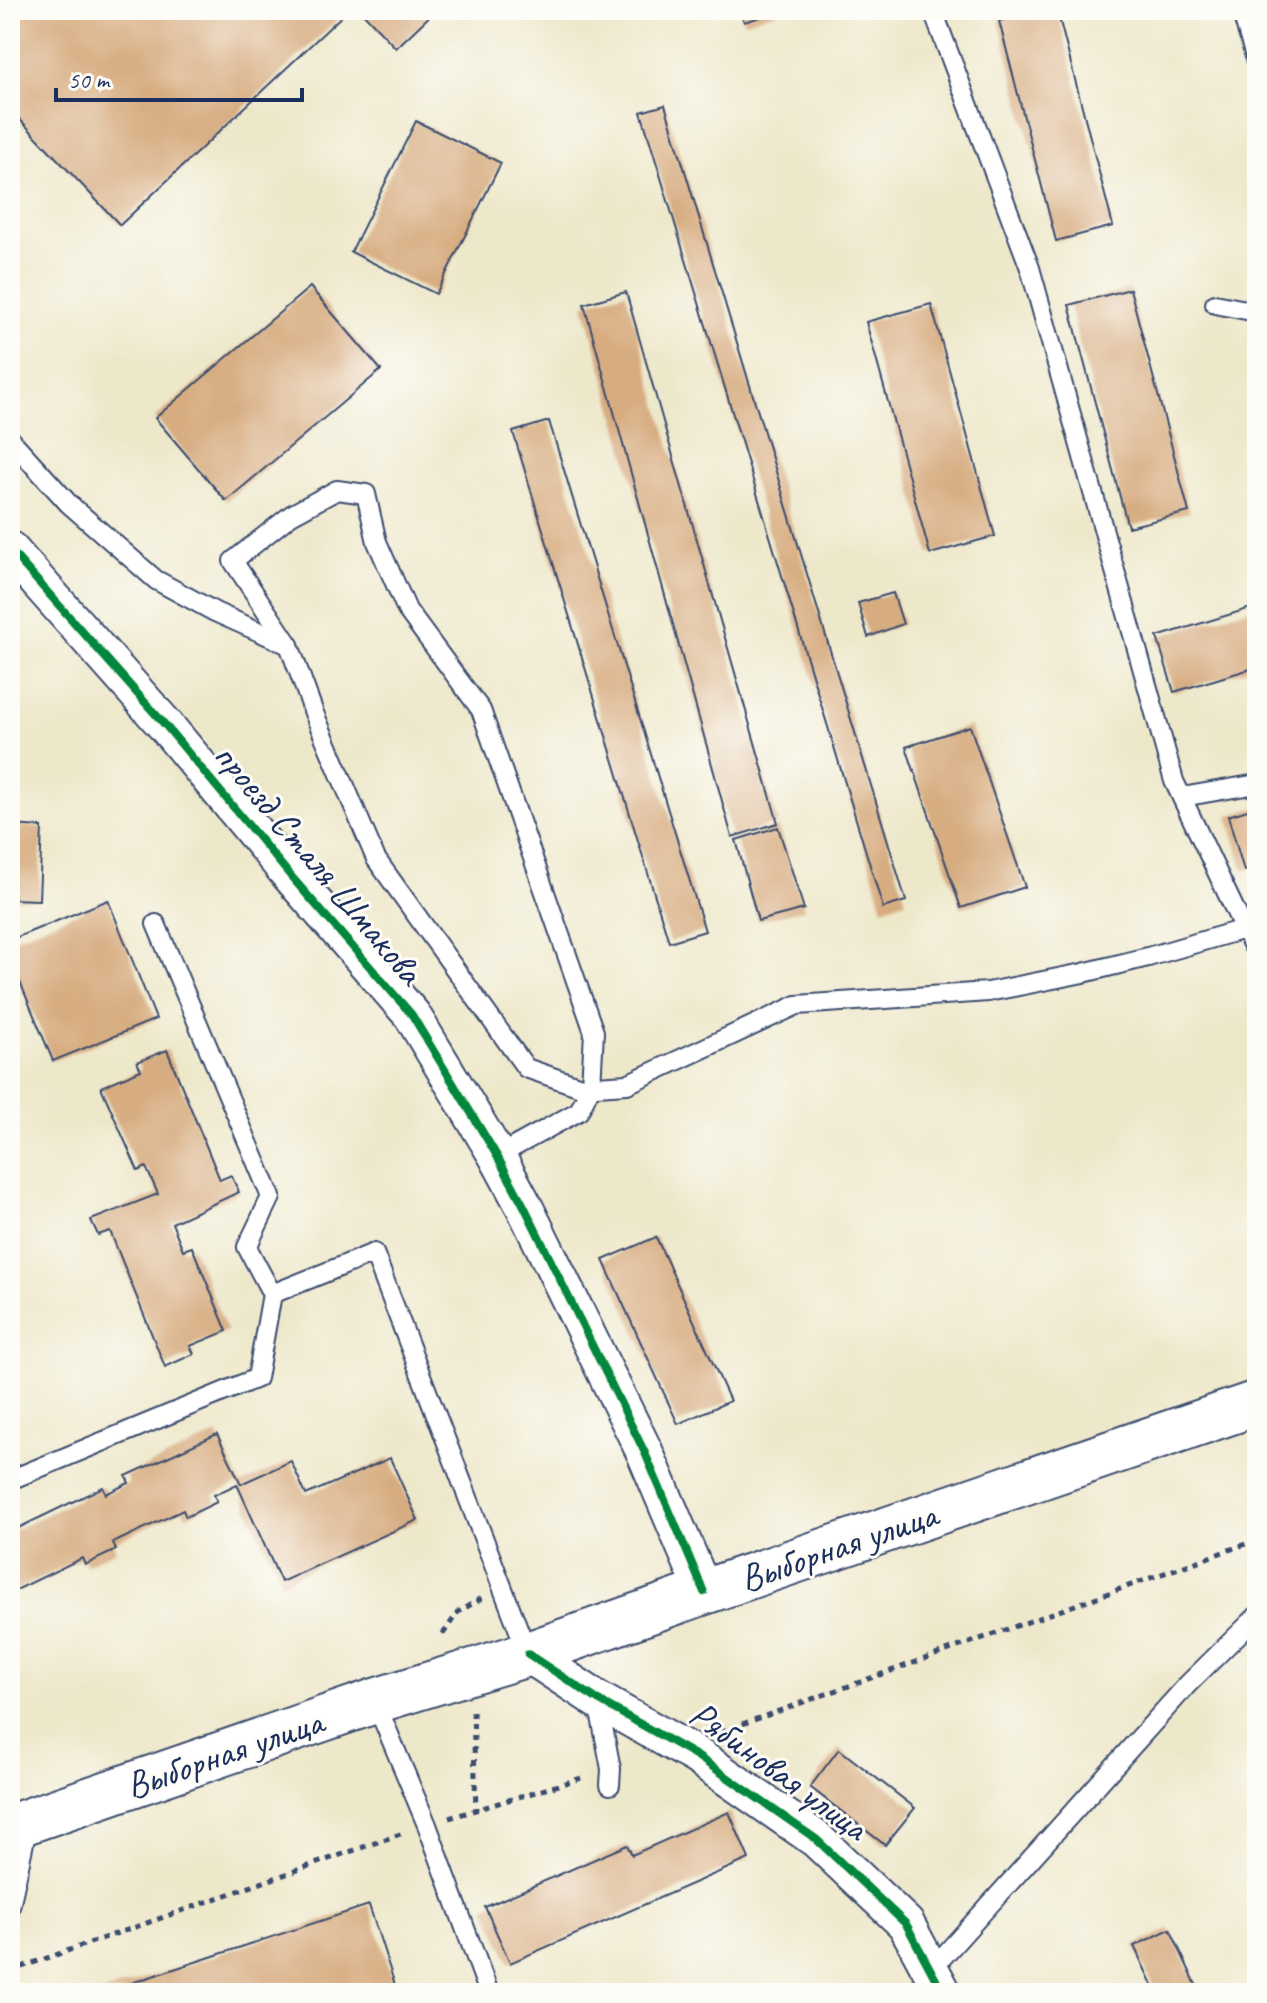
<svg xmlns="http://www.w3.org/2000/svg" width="1267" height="2003" font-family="Caveat,sans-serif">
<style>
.building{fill:#d7ac80}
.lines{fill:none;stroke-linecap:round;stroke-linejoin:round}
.service-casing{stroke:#3b4b6e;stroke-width:22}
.minor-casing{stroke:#3b4b6e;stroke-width:40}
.secondary-casing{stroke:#3b4b6e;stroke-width:48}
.path{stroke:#3b4b6e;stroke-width:5;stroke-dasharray:6 6;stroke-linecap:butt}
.service{stroke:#fff;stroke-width:18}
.minor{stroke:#fff;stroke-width:36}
.secondary{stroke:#fff;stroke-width:44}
.cycleway-casing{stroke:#fdfcf7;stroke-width:13}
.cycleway{stroke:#00873e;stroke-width:8}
.labels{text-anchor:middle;stroke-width:6;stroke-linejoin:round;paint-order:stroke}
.street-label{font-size:38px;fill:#1b2f5e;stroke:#fdfcf7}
</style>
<rect width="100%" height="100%" fill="#fdfcf7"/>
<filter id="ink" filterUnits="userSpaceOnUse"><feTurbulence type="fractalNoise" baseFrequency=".0125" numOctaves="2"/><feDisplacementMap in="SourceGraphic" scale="16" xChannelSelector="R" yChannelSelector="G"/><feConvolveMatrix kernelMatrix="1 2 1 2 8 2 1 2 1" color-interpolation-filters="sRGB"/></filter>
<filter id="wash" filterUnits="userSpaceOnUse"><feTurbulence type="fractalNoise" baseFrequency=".006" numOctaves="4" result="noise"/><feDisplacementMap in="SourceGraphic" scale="32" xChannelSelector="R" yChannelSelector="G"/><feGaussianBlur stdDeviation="1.8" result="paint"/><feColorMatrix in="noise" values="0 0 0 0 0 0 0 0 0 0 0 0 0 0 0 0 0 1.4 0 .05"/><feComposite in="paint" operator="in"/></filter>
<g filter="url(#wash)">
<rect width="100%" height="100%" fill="#eee8cb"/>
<g id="blocks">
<g class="building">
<path d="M22,10h326l-228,215 -110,-116v-88z"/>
<path d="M360,10h76l-40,38z"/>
<path d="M740,10h40v1l-36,11z"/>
<path d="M1041,10h16l56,216 -57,15 -57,-220z"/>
<path d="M665,105l241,796 -23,7 -242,-796z"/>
<path d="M416,121l85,42 -65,131 -85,-42z"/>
<path d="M310,287l71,83 -155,131 -71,-83z"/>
<path d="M1130,289l59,223 -61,15 -59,-222z"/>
<path d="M626,292l152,531 -46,14 -148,-533z"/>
<path d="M931,304l64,232 -65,18 -64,-232z"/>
<path d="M549,421l156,510 -36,11 -156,-510z"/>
<path d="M893,593l10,31 -35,13 -10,-34z"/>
<path d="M1257,606v61l-83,25 -17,-55z"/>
<path d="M970,726l55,161 -64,21 -55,-161z"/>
<path d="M1257,807v59l-13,5 -16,-55z"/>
<path d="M10,825l32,2 -3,73 -29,-1z"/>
<path d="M778,827l26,82 -46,12 -22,-81z"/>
<path d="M108,900l48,119 -103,42 -43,-103v-18z"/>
<path d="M167,1050l53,130 11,-5 8,17 -67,31 11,27 9,-3 35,84 -37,15 4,8 -29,13 -55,-136 -12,4 -7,-15 67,-26 -12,-27 -8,4 -37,-84 40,-17 -4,-8z"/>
<path d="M656,1237l74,164 -52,23 -75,-164z"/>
<path d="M217,1434l24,50 50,-23 15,34 84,-37 28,62 -137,62 -44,-98 -23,11 3,7 -31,15 -3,-7 -70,33 3,7 -31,15 -3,-7 -70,34 3,6 -5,2v-68l93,-45 3,7 23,-11 -3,-7z"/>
<path d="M839,1749l76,59 -30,37 -75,-58z"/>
<path d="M729,1812l20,47 -239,104 -25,-56 142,-62 5,10z"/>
<path d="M369,1905l28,86 -7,2h-289z"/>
<path d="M1170,1929l27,58 -13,6h-28l-22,-47z"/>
</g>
</g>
</g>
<g filter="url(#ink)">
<use href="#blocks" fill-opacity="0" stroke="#3b4b6e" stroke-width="2"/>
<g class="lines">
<defs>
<g id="service">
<path d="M931,10l5,9 94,249 144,513 70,148 13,24"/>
<path d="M1241,10l16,53"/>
<path d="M1215,304l31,6h11"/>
<path d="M10,439l59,65 87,76 59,32 74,33 25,68 62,146 150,209 55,19 46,-3 170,-79 191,-13 95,-19 65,-16 96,-28"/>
<path d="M289,645l-56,-84 58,-46 46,-25 29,4 11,48 30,68 74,100 113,322 -3,54 -12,25 -82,45"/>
<path d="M1182,797l75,-13"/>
<path d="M156,924l115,273 -24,50 25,47"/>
<path d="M10,1480l247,-102 15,-84 102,-41 154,401"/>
<path d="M375,1701l52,124 62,168"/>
<path d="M598,1701l13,68 -1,16"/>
<path d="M10,1907l18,-83"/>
<path d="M931,1970l257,-286 69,-68"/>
</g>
<g id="minor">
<path d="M10,550l156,176 123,148 123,141 85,141 27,50 121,247 59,139"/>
<path d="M528,1654l70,46 99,56 119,83 90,85 37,69"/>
</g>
<path id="secondary" d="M10,1827l365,-126 153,-47 176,-62 553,-189"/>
</defs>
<use href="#service" class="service-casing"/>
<use href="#minor" class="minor-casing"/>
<use href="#secondary" class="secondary-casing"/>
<g class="path">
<path d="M443,1634l15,-22 24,-14"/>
<path d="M473,1711l3,99"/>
<path d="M720,1732l537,-192"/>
<path d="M449,1818l136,-41"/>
<path d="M10,1971l396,-139"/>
</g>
<use href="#service" class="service"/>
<use href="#minor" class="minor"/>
<use href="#secondary" class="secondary"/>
<defs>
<g id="cycleway">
<path d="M10,550l156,176 123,148 123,141 85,141 27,50 121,247 59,139"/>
<path d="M528,1654l70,46 99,56 119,83 90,85 37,69"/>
</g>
</defs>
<use href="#cycleway" class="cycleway-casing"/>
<use href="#cycleway" class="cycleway"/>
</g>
</g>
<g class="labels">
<g class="street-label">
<text transform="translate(319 863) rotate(50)" y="13">проезд Сталя Шмакова</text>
<text transform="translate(838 1546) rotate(-19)" y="13">Выборная улица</text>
<text transform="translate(224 1753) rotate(-19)" y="13">Выборная улица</text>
<text transform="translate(779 1770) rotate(36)" y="13">Рябиновая улица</text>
</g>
</g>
<rect width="1267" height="2003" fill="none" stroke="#fdfcf7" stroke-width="40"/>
<path d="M56 88v12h246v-12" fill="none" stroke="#1b2f5e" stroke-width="4"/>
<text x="68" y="88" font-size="24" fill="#1b2f5e" stroke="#fdfcf7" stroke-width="6" paint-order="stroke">50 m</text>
</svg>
